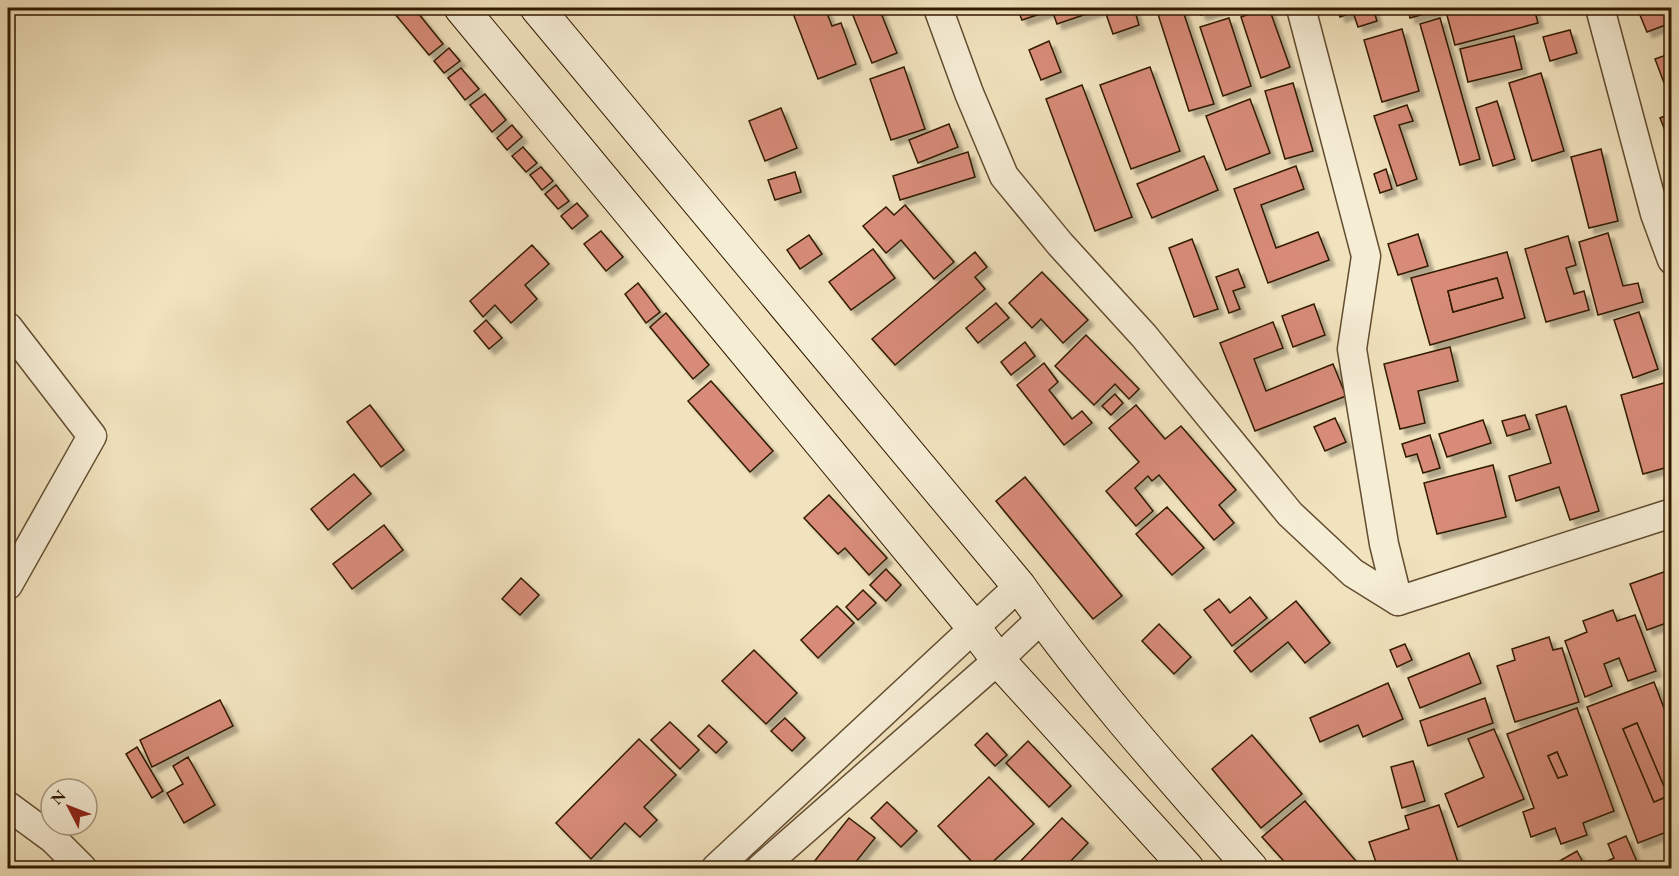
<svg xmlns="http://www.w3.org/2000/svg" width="1679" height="876" font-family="'EB Garamond',serif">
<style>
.building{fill:#d78b78;stroke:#321a00;stroke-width:1.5;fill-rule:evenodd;filter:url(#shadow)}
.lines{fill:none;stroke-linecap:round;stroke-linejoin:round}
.street-casing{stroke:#624c30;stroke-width:31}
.secondary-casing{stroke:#321a00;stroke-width:35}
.street{stroke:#f6edd5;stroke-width:28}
.secondary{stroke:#f6edd5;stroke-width:33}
</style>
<defs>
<filter id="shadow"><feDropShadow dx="5.5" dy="5.5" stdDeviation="1.5" flood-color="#0004"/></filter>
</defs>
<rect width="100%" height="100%" fill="#f1e3be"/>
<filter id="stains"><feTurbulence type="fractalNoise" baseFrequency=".00333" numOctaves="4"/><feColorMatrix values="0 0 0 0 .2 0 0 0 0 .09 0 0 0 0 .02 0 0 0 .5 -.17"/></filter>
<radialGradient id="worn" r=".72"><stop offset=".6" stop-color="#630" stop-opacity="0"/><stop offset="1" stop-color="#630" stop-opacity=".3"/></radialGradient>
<g class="building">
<path d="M390,8h24l29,36 -14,11z"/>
<path d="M791,8h34l7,18 9,-3 15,41 -38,15z"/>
<path d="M850,8h29l18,45 -25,10z"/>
<path d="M1017,8h87l-47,16 -5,-14 -30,10z"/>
<path d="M1104,8h30l5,17 -26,9z"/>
<path d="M1156,8h26l32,96 -25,7z"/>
<path d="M1198,8h26l-23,7z"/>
<path d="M1265,8h4l21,59 -29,11 -20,-61z"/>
<path d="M1337,8h36l4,13 -19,6 -5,-15 -13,5z"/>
<path d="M1408,8h29l1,2 -28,8z"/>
<path d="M1445,8h39l1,6 23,-6h26l4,15 -83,22z"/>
<path d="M1637,8h25l6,16 -21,8z"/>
<path d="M1229,18l22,68 -28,10 -23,-69z"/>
<path d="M1440,18l40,141 -20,6 -40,-141z"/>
<path d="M1402,29l17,62 -37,11 -18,-62z"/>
<path d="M1570,30l7,23 -27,8 -7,-24z"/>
<path d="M1514,36l8,33 -54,13 -8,-33z"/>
<path d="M1049,41l12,31 -20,8 -12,-30z"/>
<path d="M449,48l11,13 -16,12 -10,-12z"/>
<path d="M1672,53v51l-17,-45z"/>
<path d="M904,67l21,62 -34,11 -21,-61z"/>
<path d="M1150,67l30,84 -49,18 -31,-84z"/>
<path d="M461,68l18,21 -14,11 -17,-22z"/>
<path d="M1541,73l23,78 -32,10 -23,-78z"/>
<path d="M1293,83l20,68 -28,8 -20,-68z"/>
<path d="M1082,85l50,132 -37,14 -49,-132z"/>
<path d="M485,94l21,26 -14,12 -22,-27z"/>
<path d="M1250,99l20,54 -44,17 -20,-54z"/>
<path d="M1497,101l18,58 -22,7 -17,-58z"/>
<path d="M1407,105l6,16 -14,4 18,54 -20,7 -23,-70z"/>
<path d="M781,108l16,40 -32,13 -16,-40z"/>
<path d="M1672,113v35l-12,-30z"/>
<path d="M949,124l9,23 -40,16 -9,-23z"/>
<path d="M512,125l10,12 -15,13 -10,-12z"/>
<path d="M523,147l14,16 -11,9 -14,-16z"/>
<path d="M1601,149l17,72 -29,7 -18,-71z"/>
<path d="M968,152l7,25 -75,23 -7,-24z"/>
<path d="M1204,156l14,34 -66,28 -15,-34z"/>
<path d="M1296,166l8,23 -43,16 15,43 42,-16 11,28 -61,23 -34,-94z"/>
<path d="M541,167l12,14 -11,9 -12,-15z"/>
<path d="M1386,169l6,20 -12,4 -6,-19z"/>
<path d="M795,172l6,20 -26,8 -7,-20z"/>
<path d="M556,185l13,16 -11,8 -13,-15z"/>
<path d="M577,203l11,13 -16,13 -11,-13z"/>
<path d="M905,205l49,57 -20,17 -33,-39 -15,13 -23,-27 23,-19 8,8z"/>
<path d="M601,231l22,26 -17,14 -22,-27z"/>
<path d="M1608,233l15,53 15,-3 5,19 -45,13 -19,-73z"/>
<path d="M1418,234l10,32 -30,9 -10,-31z"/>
<path d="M809,235l13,19 -22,15 -13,-19z"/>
<path d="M1568,236l8,29 -10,3 8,26 10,-3 5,19 -43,12 -21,-73z"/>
<path d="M1192,239l26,70 -24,8 -25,-69z"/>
<path d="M532,245l17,19 -24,21 12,14 -26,24 -16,-18 -12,12 -13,-16z"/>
<path d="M873,249l22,29 -44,32 -22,-28z"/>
<path d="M975,252l12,15 -12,10 10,12 -90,76 -23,-26z"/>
<path d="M1507,252l18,66 -95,27 -19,-67zM1497,278l6,20 -50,14 -5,-21z"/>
<path d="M1238,269l7,18 -12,4 7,18 -11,4 -13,-36z"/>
<path d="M1042,272l46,48 -25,23 -22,-24 -9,9 -23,-25z"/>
<path d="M1497,278l6,20 -50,14 -5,-21z"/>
<path d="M638,283l22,29 -14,11 -21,-29z"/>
<path d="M996,303l13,15 -31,25 -12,-15z"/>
<path d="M1314,304l11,31 -32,12 -11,-31z"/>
<path d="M1639,312l19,57 -25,9 -19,-58z"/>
<path d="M666,313l43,52 -16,14 -43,-52z"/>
<path d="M486,320l16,18 -13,11 -15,-18z"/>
<path d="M1273,322l10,26 -29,11 12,32 67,-27 13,32 -91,35 -35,-88z"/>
<path d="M1086,335l53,54 -10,10 -14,-15 -21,21 -39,-39z"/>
<path d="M1025,342l10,14 -24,19 -10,-13z"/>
<path d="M1450,347l8,34 -40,10 7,32 -25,6 -16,-65z"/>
<path d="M1044,363l14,19 -9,8 23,29 10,-8 10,12 -28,22 -47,-60z"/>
<path d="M711,381l62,70 -23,21 -62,-71z"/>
<path d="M1671,381l1,85 -29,8 -22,-79z"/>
<path d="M1115,394l8,9 -12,12 -9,-9z"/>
<path d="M370,405l34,45 -23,17 -34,-45z"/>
<path d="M1136,405l29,34 16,-13 55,64 -17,15 15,18 -20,17 -55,-65 -7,6 -4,-5 -13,12 18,23 -17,15 -30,-35 33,-29 -30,-34z"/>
<path d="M1566,406l33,105 -29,9 -11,-33 -43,14 -7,-25 42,-13 -15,-48z"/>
<path d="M1525,415l5,14 -23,7 -5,-15z"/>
<path d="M1335,418l11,24 -21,9 -11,-24z"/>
<path d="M1483,420l8,23 -44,14 -8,-23z"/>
<path d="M1430,435l10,33 -17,5 -6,-19 -11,3 -4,-13z"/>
<path d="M1493,465l13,52 -69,17 -13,-51z"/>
<path d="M354,474l17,20 -43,36 -17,-21z"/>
<path d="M1025,477l97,119 -29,23 -97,-118z"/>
<path d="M829,495l58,63 -18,17 -24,-27 -7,6 -34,-36z"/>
<path d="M1167,507l37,41 -32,27 -36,-41z"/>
<path d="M384,525l19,25 -51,39 -19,-25z"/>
<path d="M886,569l15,16 -15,16 -16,-16z"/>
<path d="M1672,569v52l-25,9 -17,-46z"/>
<path d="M521,578l18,17 -19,20 -18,-16z"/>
<path d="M863,590l13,13 -18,17 -12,-13z"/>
<path d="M1250,597l17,21 -35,28 -28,-36 15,-11 11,14z"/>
<path d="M1296,601l34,42 -25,20 -17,-21 -37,30 -17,-21z"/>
<path d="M837,606l17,17 -36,35 -17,-18z"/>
<path d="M1613,610l4,11 18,-6 21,56 -28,10 -9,-23 -15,6 8,22 -27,11 -20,-56 22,-9 -4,-11z"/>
<path d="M1159,624l32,33 -17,17 -32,-33z"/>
<path d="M1549,637l4,13 9,-2 17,54 -64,20 -18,-56 18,-6 -3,-11z"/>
<path d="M1405,644l7,16 -15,7 -7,-17z"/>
<path d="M754,650l43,43 -31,31 -44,-43z"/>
<path d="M1469,653l12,30 -61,25 -12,-30z"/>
<path d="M1654,682l18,47v101l-34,13 -51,-136zM1637,723l31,73 -14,6 -31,-73z"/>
<path d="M1388,683l15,36 -40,18 -5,-12 -38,17 -10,-24z"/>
<path d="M1485,698l8,25 -65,23 -8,-25z"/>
<path d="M220,700l13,26 -81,41 -12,-27z"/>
<path d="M1577,708l37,103 -31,12 4,12 -26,9 -6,-16 -24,9 -8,-25 11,-4 -27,-74zM1557,752l10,23 -9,3 -10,-22z"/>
<path d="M785,718l20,20 -13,13 -21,-20z"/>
<path d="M670,722l29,28 -19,19 -29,-29z"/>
<path d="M1637,723l31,73 -14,6 -31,-73z"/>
<path d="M709,725l18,17 -11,11 -18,-17z"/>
<path d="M1494,729l30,70 -66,28 -13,-33 39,-17 -16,-38z"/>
<path d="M987,733l20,22 -12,11 -20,-21z"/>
<path d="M1252,735l50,59 -41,34 -49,-59z"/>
<path d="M639,739l37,36 -32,32 13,13 -17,17 -15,-14 -34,36 -35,-36z"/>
<path d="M1028,741l43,45 -22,21 -43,-44z"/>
<path d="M137,747l26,44 -11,7 -26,-44z"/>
<path d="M1557,752l10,23 -9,3 -10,-22z"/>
<path d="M188,757l27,48 -31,18 -17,-30 16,-9 -10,-18z"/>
<path d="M1413,761l12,40 -23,7 -11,-41z"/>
<path d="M989,777l45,47 -48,44h-8l-40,-42z"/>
<path d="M1305,801l56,66 -2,1h-69l-28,-31z"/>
<path d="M887,802l30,29 -16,16 -30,-29z"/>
<path d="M1439,805l20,60 -13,3h-68l-9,-26 40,-13 -4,-13z"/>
<path d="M849,818l26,20 -21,26 6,4h-51z"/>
<path d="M1062,818l26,25 -24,25h-50z"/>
<path d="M1626,836l12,28 -11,4h-30l-1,-2 18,-8 -6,-14z"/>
<path d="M1577,851l9,17h-27l-3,-5z"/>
</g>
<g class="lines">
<defs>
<g id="street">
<path d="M938,8l31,85 35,83 56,68 84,92 146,178 63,59 45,28 274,-88"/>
<path d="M1301,8l65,248 -14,93 32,195 14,57"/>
<path d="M1600,8l55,206 17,46"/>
<path d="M8,327l84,109 -84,149"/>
<path d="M8,806l45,33 29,29"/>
<path d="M716,868l303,-282"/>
<path d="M761,868l237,-208 44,-42"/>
</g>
<g id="secondary">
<path d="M461,8l513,620 24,32 189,208"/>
<path d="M537,8l482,578c70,100 152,191 232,282"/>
</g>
</defs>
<use href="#street" class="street-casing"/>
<use href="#secondary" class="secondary-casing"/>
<use href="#street" class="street"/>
<use href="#secondary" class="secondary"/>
</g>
<rect width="1679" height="876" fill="none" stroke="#f1e3be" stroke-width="30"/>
<rect x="9" y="9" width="1661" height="858" fill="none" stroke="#321a00" stroke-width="3"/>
<rect x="15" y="15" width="1649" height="846" fill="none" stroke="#321a00" stroke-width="1.5"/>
<g transform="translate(69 807) rotate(312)"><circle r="28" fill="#f6edd5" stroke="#a89980" stroke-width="1.5"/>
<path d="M0-4.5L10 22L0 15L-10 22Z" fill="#8f2418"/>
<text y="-9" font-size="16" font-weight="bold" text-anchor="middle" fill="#321a00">N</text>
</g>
<rect width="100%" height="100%" filter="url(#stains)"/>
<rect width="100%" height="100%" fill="url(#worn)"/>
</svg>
